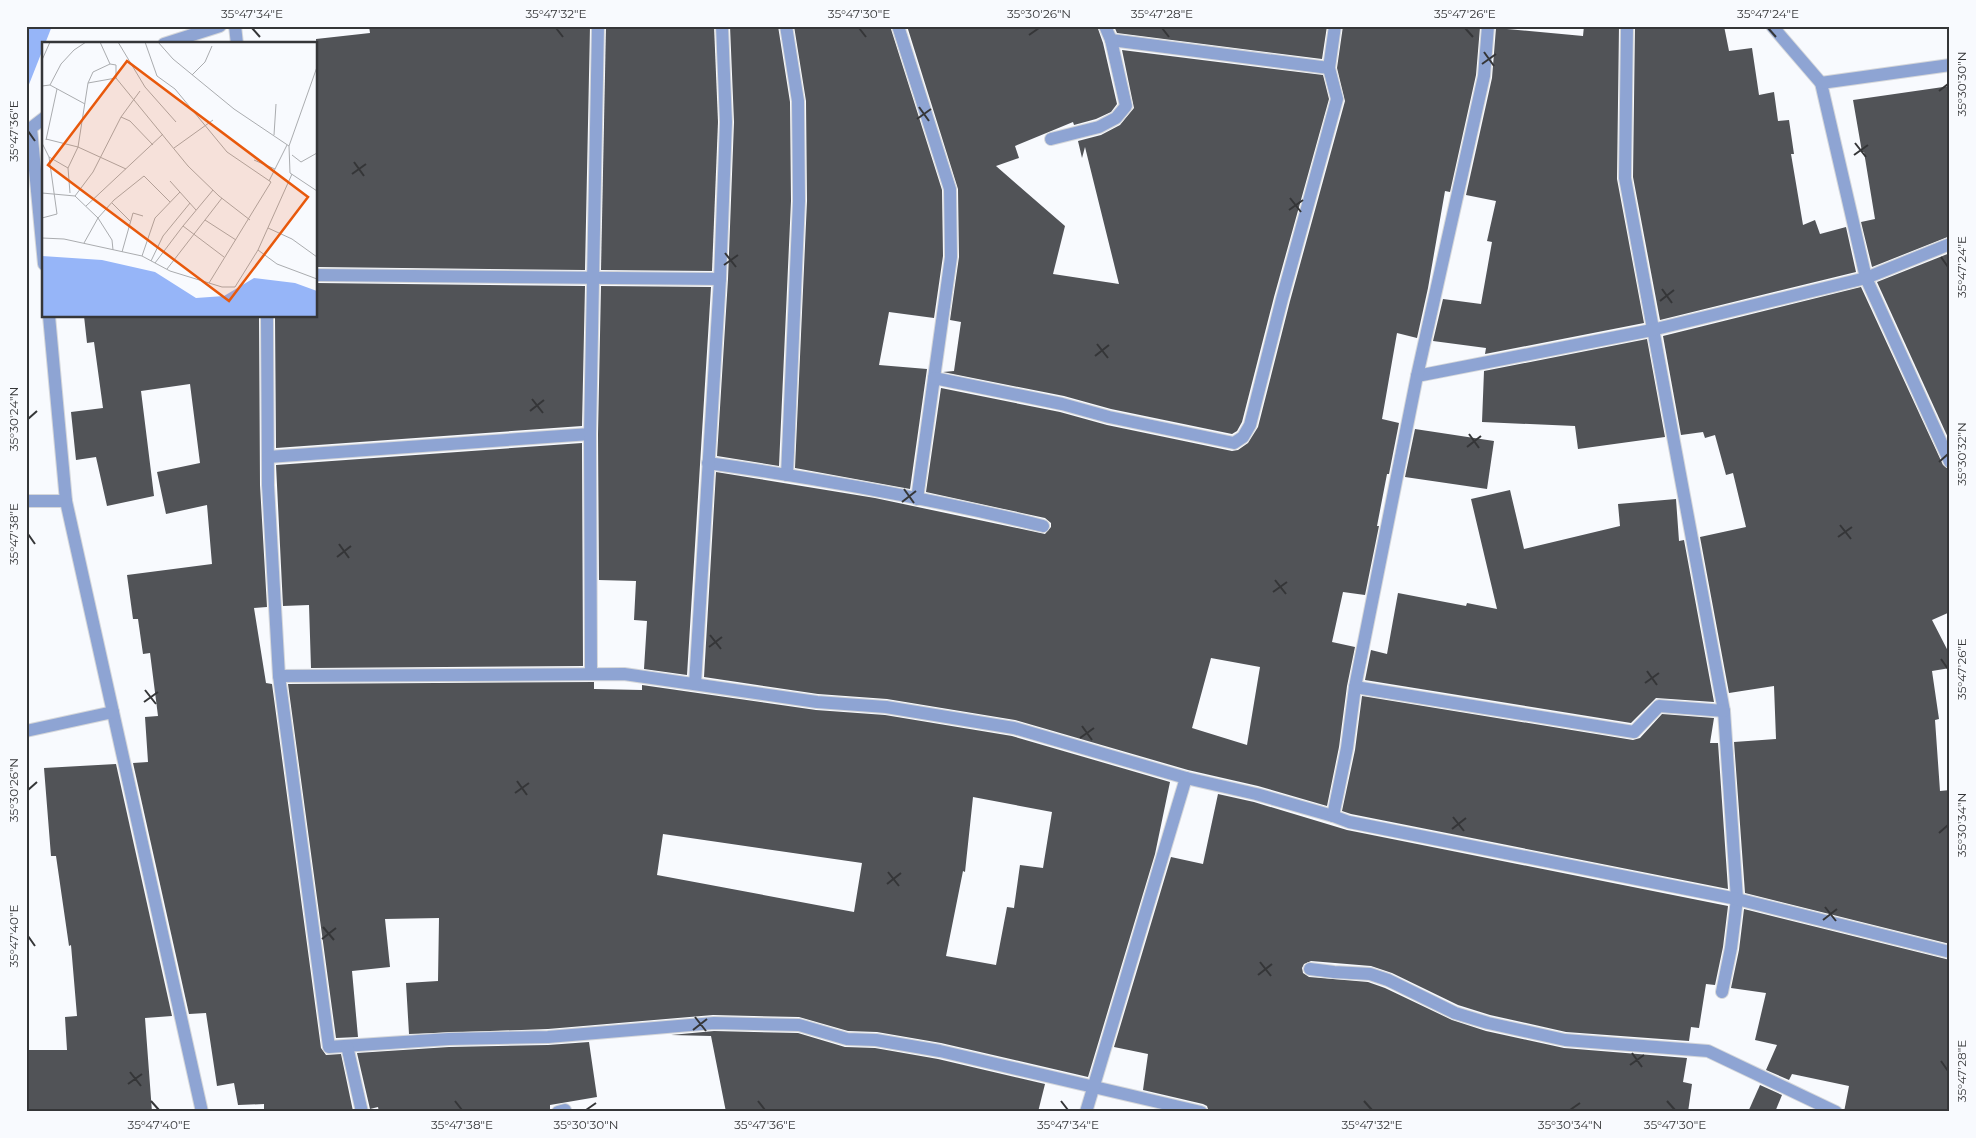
<svg xmlns="http://www.w3.org/2000/svg" width="1976" height="1138" font-family="Montserrat,sans-serif">
<style>
.water{fill:#96b5f8}
.building{fill:#515357;fill-rule:evenodd}
.lines{fill:none;stroke-linecap:round;stroke-linejoin:round}
.minor-casing{stroke:#d5d7da;stroke-width:14}
.minor{stroke:#8ea4d3;stroke-width:12}
.ticks{fill:none;stroke:#353638;stroke-width:2}
.inset-road{fill:none;stroke:#aaacaf;stroke-width:1}
.view{fill:#e8590c;fill-opacity:0.15;stroke:#e8590c;stroke-width:2.5}
.inset-edge{fill:none;stroke:#353638;stroke-width:2.5}
.neatline{fill:none;stroke:#353638;stroke-width:2}
.ticks-label{font-size:12px;text-anchor:middle;fill:#353638}
</style>
<rect width="100%" height="100%" fill="#f8fafe"/>
<path class="water" d="M26,26h26l-26,66z"/>
<g class="building">
<path d="M369,26h221l-5,244 -269,-3v-228l54,-6z"/>
<path d="M606,26h108l4,96 -6,149 -111,-1z"/>
<path d="M730,26h48l12,76 1,99 -12,265 -62,-10 11,-177 6,-157z"/>
<path d="M794,26h96l52,164 1,66 -9,62 -45,-6 -10,53 48,4 -17,120 -115,-21 12,-267 -1,-100z"/>
<path d="M907,26h190l6,17 14,61 -6,8 -15,7 -22,6 -1,-3 -58,24 4,12 -23,8 69,60 -12,48 66,10 -34,-137 -3,11 -4,-17 23,-6 19,-10 14,-17 -12,-58 201,25 6,24 -55,198 -32,125 -5,9 -5,3 -121,-25 -47,-13 -121,-24 11,-1 7,-49 -11,-2 9,-63 -1,-68z"/>
<path d="M1114,26h213l-5,33 -205,-26z"/>
<path d="M1343,26l137,1 -4,48 -26,117 -5,-1 -17,97 -11,50 -20,-5 -15,86 17,4 -10,51h-2l-10,52h2l-14,69 -22,-3 -11,50 23,5 -8,39 -8,61 -12,59 -69,-20 -70,-16 -173,-50 -128,-21 -69,-5 -114,-17 12,-205 159,26 170,36 6,-7v-4l-6,-5 -119,-26 15,-104 119,24 47,13 125,26 6,-1 10,-7 10,-16 32,-126 55,-200 -8,-33zM1211,658l49,9 -13,78 -55,-17z"/>
<path d="M1584,26h35l-2,153 27,144 -159,31 1,-6 -53,-7 10,-42 38,5 11,-62 -5,-1 9,-40 -30,-6 26,-117 4,-50 87,8z"/>
<path d="M1635,26h89l5,25 23,-3 7,47 15,-3 4,29 11,-1 5,34h-3l12,71 12,-5 5,14 26,-7 10,45 -196,48 -27,-143z"/>
<path d="M1950,86v150l-78,31 -11,-45 14,-3 -11,-67h-2l-9,-52z"/>
<path d="M1950,253v189l-73,-160z"/>
<path d="M316,283l269,3 -3,140 -306,22 -1,-132h41z"/>
<path d="M601,286l110,1 -24,388 -43,-6 3,-48 -13,-1 2,-39 -37,-1 -1,-146z"/>
<path d="M1861,287l82,178 7,5v142l-18,8 18,35v13l-18,3 7,48 -4,1 5,71 10,-1v154l-205,-51 -11,-151 42,-3 -2,-53 -45,7 -29,-156 46,-10 -13,-54 -7,2 -11,-40 -10,3 -2,-6 -22,3 -18,-99z"/>
<path d="M84,316h175l1,169 7,122 -13,1 12,75 6,1 49,364 5,7 15,-1 12,57 -89,1v-8l-26,1 -4,-22 -17,3 -11,-73 -17,1 -56,-251 15,-1 -3,-45 13,-1 -8,-63 -7,1 -5,-35h-5l-6,-44 85,-11 -5,-59 -41,9 -9,-42 43,-9 -10,-79 -49,7 13,105 -47,10 -11,-49 -20,3 -5,-48 32,-4 -9,-66 -7,1z"/>
<path d="M1647,339l18,98 -87,12 -3,-23 -93,-4 2,-51z"/>
<path d="M1415,429l79,12 -7,48 -82,-12z"/>
<path d="M582,443l1,223 -272,2 -2,-63 -26,1 -7,-141z"/>
<path d="M1510,490l14,59 96,-23 -2,-22 58,-5 3,42 5,-1 30,162 -58,-4 -25,25 -266,-43 6,-30 16,4 11,-61 68,13 1,-3 30,6 -26,-110z"/>
<path d="M594,682v7l48,1v-5l174,25 69,5 127,21 158,46 -15,72 -67,223 -147,-34 -64,-11 -29,-1 -49,-14 -86,-2 -165,14 -139,5 -3,-51 32,-2 1,-63 -54,1 5,48 -38,4 6,66 -22,1 -48,-354zM973,797l79,15 -9,56 -23,-3 -6,43 -7,-1 -11,58 -50,-9 17,-85 2,1zM663,834l199,29 -8,49 -197,-37z"/>
<path d="M1362,696l271,44 7,-2 22,-24 52,4 -4,25h8l10,146 -377,-75 -9,-3 13,-61z"/>
<path d="M116,764l56,252 -27,2 7,94h-126v-62h41l-2,-33 12,-1 -6,-71 -2,1 -13,-90h-5l-7,-88z"/>
<path d="M1218,794l36,8 93,28 381,76 -5,41 -8,38 -9,-1 -7,44 -8,-1 -2,14 -123,-9 -76,-17 -32,-10 -66,-32 -21,-7 -60,-5 -7,3 -2,4 1,5 6,4 59,5 17,6 67,32 34,11 78,17 123,10 -4,24 9,2 -4,28h-479l-2,-6 -4,-2 -60,-14 5,-36 -34,-7 57,-190 32,7z"/>
<path d="M1744,909l206,51v152h-106l5,-26 -57,-12 -3,6 -23,-10 11,-25 -22,-5 11,-47 -35,-5 8,-38z"/>
<path d="M714,1031l84,2 47,14 30,1 63,11 107,25 -7,28h-312l-15,-76 -40,-1z"/>
<path d="M589,1042l8,55 -47,8v7h-171l-1,-5 -8,2 -13,-56 92,-6 99,-2z"/>
<path d="M1760,1085l22,10 -7,17h-27z"/>
</g>
<g class="lines">
<defs>
<g id="minor">
<path d="M235,26l2,18"/>
<path d="M786,26l12,75 1,100 -12,274"/>
<path d="M898,26l52,163 1,68 -34,242"/>
<path d="M1627,26l-2,152 99,533 13,188 -6,49 -9,44"/>
<path d="M1772,26l49,57 45,195 84,184"/>
<path d="M1111,40l218,28"/>
<path d="M164,44l56,-18"/>
<path d="M1821,83l129,-18"/>
<path d="M44,118l-13,10 13,136"/>
<path d="M1051,139l48,-12 17,-9 10,-12 -15,-66 -6,-14"/>
<path d="M316,275l404,4 6,-157 -4,-96"/>
<path d="M49,316l17,185 136,611"/>
<path d="M267,316l1,169 11,191 50,371 120,-8 99,-2 166,-14 85,2 48,14 29,1 64,11 261,61"/>
<path d="M1417,376l235,-46 214,-52 84,-34"/>
<path d="M934,378l128,26 47,13 125,26 9,-6 7,-12 32,-126 55,-200 -8,-31 6,-42"/>
<path d="M268,457l322,-23"/>
<path d="M708,463c113,16 225,36 335,63"/>
<path d="M26,501h40"/>
<path d="M591,674l-1,-240 8,-408"/>
<path d="M279,676l345,-2 193,28 69,5 128,21 172,50 70,16 77,22 16,6 388,77 213,53"/>
<path d="M695,684l25,-405"/>
<path d="M1355,687l279,45 25,-26 65,5"/>
<path d="M26,731l87,-19"/>
<path d="M1333,816l14,-68 8,-61 62,-311 67,-300 4,-50"/>
<path d="M1310,969l24,3 36,2 18,6 67,33 33,10 77,17 143,11 128,61"/>
<path d="M347,1046l15,66"/>
<path d="M558,1112l7,-2"/>
<path d="M1086,1112l100,-334"/>
</g>
</defs>
<use href="#minor" class="minor-casing"/>
<use href="#minor" class="minor"/>
</g>
<path class="ticks" d="M252,28l8,9M556,28l7,9M859,28l7,9M1162,28l7,9M1465,28l8,9M1768,28l8,9M1029,35l10,-7M1484,52l10,14M1482,64l14,-10M1939,91l9,-7M919,107l10,14M917,119l14,-10M28,131l7,10M1855,143l11,14M1854,155l14,-10M354,162l10,14M352,174l14,-10M1290,198l11,14M1289,210l14,-10M725,253l11,14M1941,257l7,10M724,265l14,-10M1662,289l10,14M1660,301l14,-11M1097,344l11,14M1095,356l14,-11M532,399l11,14M530,411l14,-11M28,419l9,-8M1469,434l10,14M1467,447l14,-11M1939,462l9,-8M904,489l10,14M902,502l14,-11M1840,525l11,14M28,534l7,10M1838,537l14,-10M339,544l10,14M337,557l14,-11M1275,580l11,14M1273,592l14,-10M710,635l11,14M709,647l13,-10M1941,659l7,10M1647,671l10,14M1645,683l14,-10M145,690l11,14M144,702l14,-10M1082,726l10,14M1080,738l14,-10M517,781l10,14M28,790l9,-8M515,793l14,-10M1453,817l11,14M1452,829l14,-11M1939,833l9,-8M888,872l11,14M887,884l14,-11M1825,907l11,14M1823,920l14,-11M323,927l11,13M28,936l7,10M322,939l14,-11M1260,962l11,14M1258,975l14,-11M695,1017l11,14M693,1030l14,-11M1632,1053l10,14M1941,1061l7,10M1630,1065l14,-10M130,1072l11,14M128,1084l14,-10M151,1101l8,9M455,1101l7,9M758,1101l7,9M1061,1101l7,9M1364,1101l8,9M1667,1101l8,9M586,1110l10,-7M1570,1110l10,-7"/>
<g transform="translate(42 42)">
<rect width="275" height="275" fill="#f8fafe"/>
<path d="M0,214l60,4 53,12 41,26 28,-2 30,-18 41,5 22,8v26h-275z" fill="#96b5f8"/>
<path class="inset-road" d="M76,0l27,45 31,35M103,0l12,34 18,13 52,63 44,30 -62,101M116,0l15,17 61,50 55,37 1,27 27,18M0,18l8,-18M68,22l6,1v13l72,88 31,30 31,24M150,33l13,-13 7,-16M46,41l28,-5M8,43l11,-21 13,-14 12,-8M0,44l8,-1 35,19M79,75l9,4 23,24M232,93l2,-31M4,97l32,8 48,22M4,98l11,-51M0,101l7,14 8,57 -15,4M247,104l28,-79M132,106l39,-28M250,113l9,7 16,-9M7,115l19,11M212,118l21,9M128,139l26,29M227,139l18,-36M0,151l33,3 23,22 14,22 1,10M28,151l-2,-25 10,-21 10,-64 5,-11 17,-8 -10,-22M33,154l18,-24 28,-55 19,-26M70,161l18,18M44,164l77,-72M163,178l31,20M141,184l30,-36M226,186l24,11 25,18M0,196l22,1 78,17 28,15 52,16h13l23,-37 34,-76M42,201l14,-25 16,-18 30,-24 26,26M216,208l19,14 40,15M80,210l11,-39 10,3M100,214l13,-38 25,-26M109,219l12,-25 27,-33M113,221l28,-37 41,31M125,227l55,-71"/>
<path class="view" d="M85,19l181,136 -79,104 -181,-136z"/>
<rect width="275" height="275" class="inset-edge"/>
</g>
<rect width="1976" height="1138" fill="none" stroke="#f8fafe" stroke-width="55"/>
<rect x="28" y="28" width="1920" height="1082" class="neatline"/>
<g class="ticks-label">
<text x="252" y="18">35°47'34"E</text>
<text x="556" y="18">35°47'32"E</text>
<text x="859" y="18">35°47'30"E</text>
<text x="1039" y="18">35°30'26"N</text>
<text x="1162" y="18">35°47'28"E</text>
<text x="1465" y="18">35°47'26"E</text>
<text x="1768" y="18">35°47'24"E</text>
<text transform="translate(1962 84) rotate(-90)" y="4">35°30'30"N</text>
<text transform="translate(14 131) rotate(-90)" y="4">35°47'36"E</text>
<text transform="translate(1962 267) rotate(-90)" y="4">35°47'24"E</text>
<text transform="translate(14 419) rotate(-90)" y="4">35°30'24"N</text>
<text transform="translate(1962 454) rotate(-90)" y="4">35°30'32"N</text>
<text transform="translate(14 534) rotate(-90)" y="4">35°47'38"E</text>
<text transform="translate(1962 669) rotate(-90)" y="4">35°47'26"E</text>
<text transform="translate(14 790) rotate(-90)" y="4">35°30'26"N</text>
<text transform="translate(1962 825) rotate(-90)" y="4">35°30'34"N</text>
<text transform="translate(14 936) rotate(-90)" y="4">35°47'40"E</text>
<text transform="translate(1962 1071) rotate(-90)" y="4">35°47'28"E</text>
<text x="159" y="1129">35°47'40"E</text>
<text x="462" y="1129">35°47'38"E</text>
<text x="586" y="1129">35°30'30"N</text>
<text x="765" y="1129">35°47'36"E</text>
<text x="1068" y="1129">35°47'34"E</text>
<text x="1372" y="1129">35°47'32"E</text>
<text x="1570" y="1129">35°30'34"N</text>
<text x="1675" y="1129">35°47'30"E</text>
</g>
</svg>
